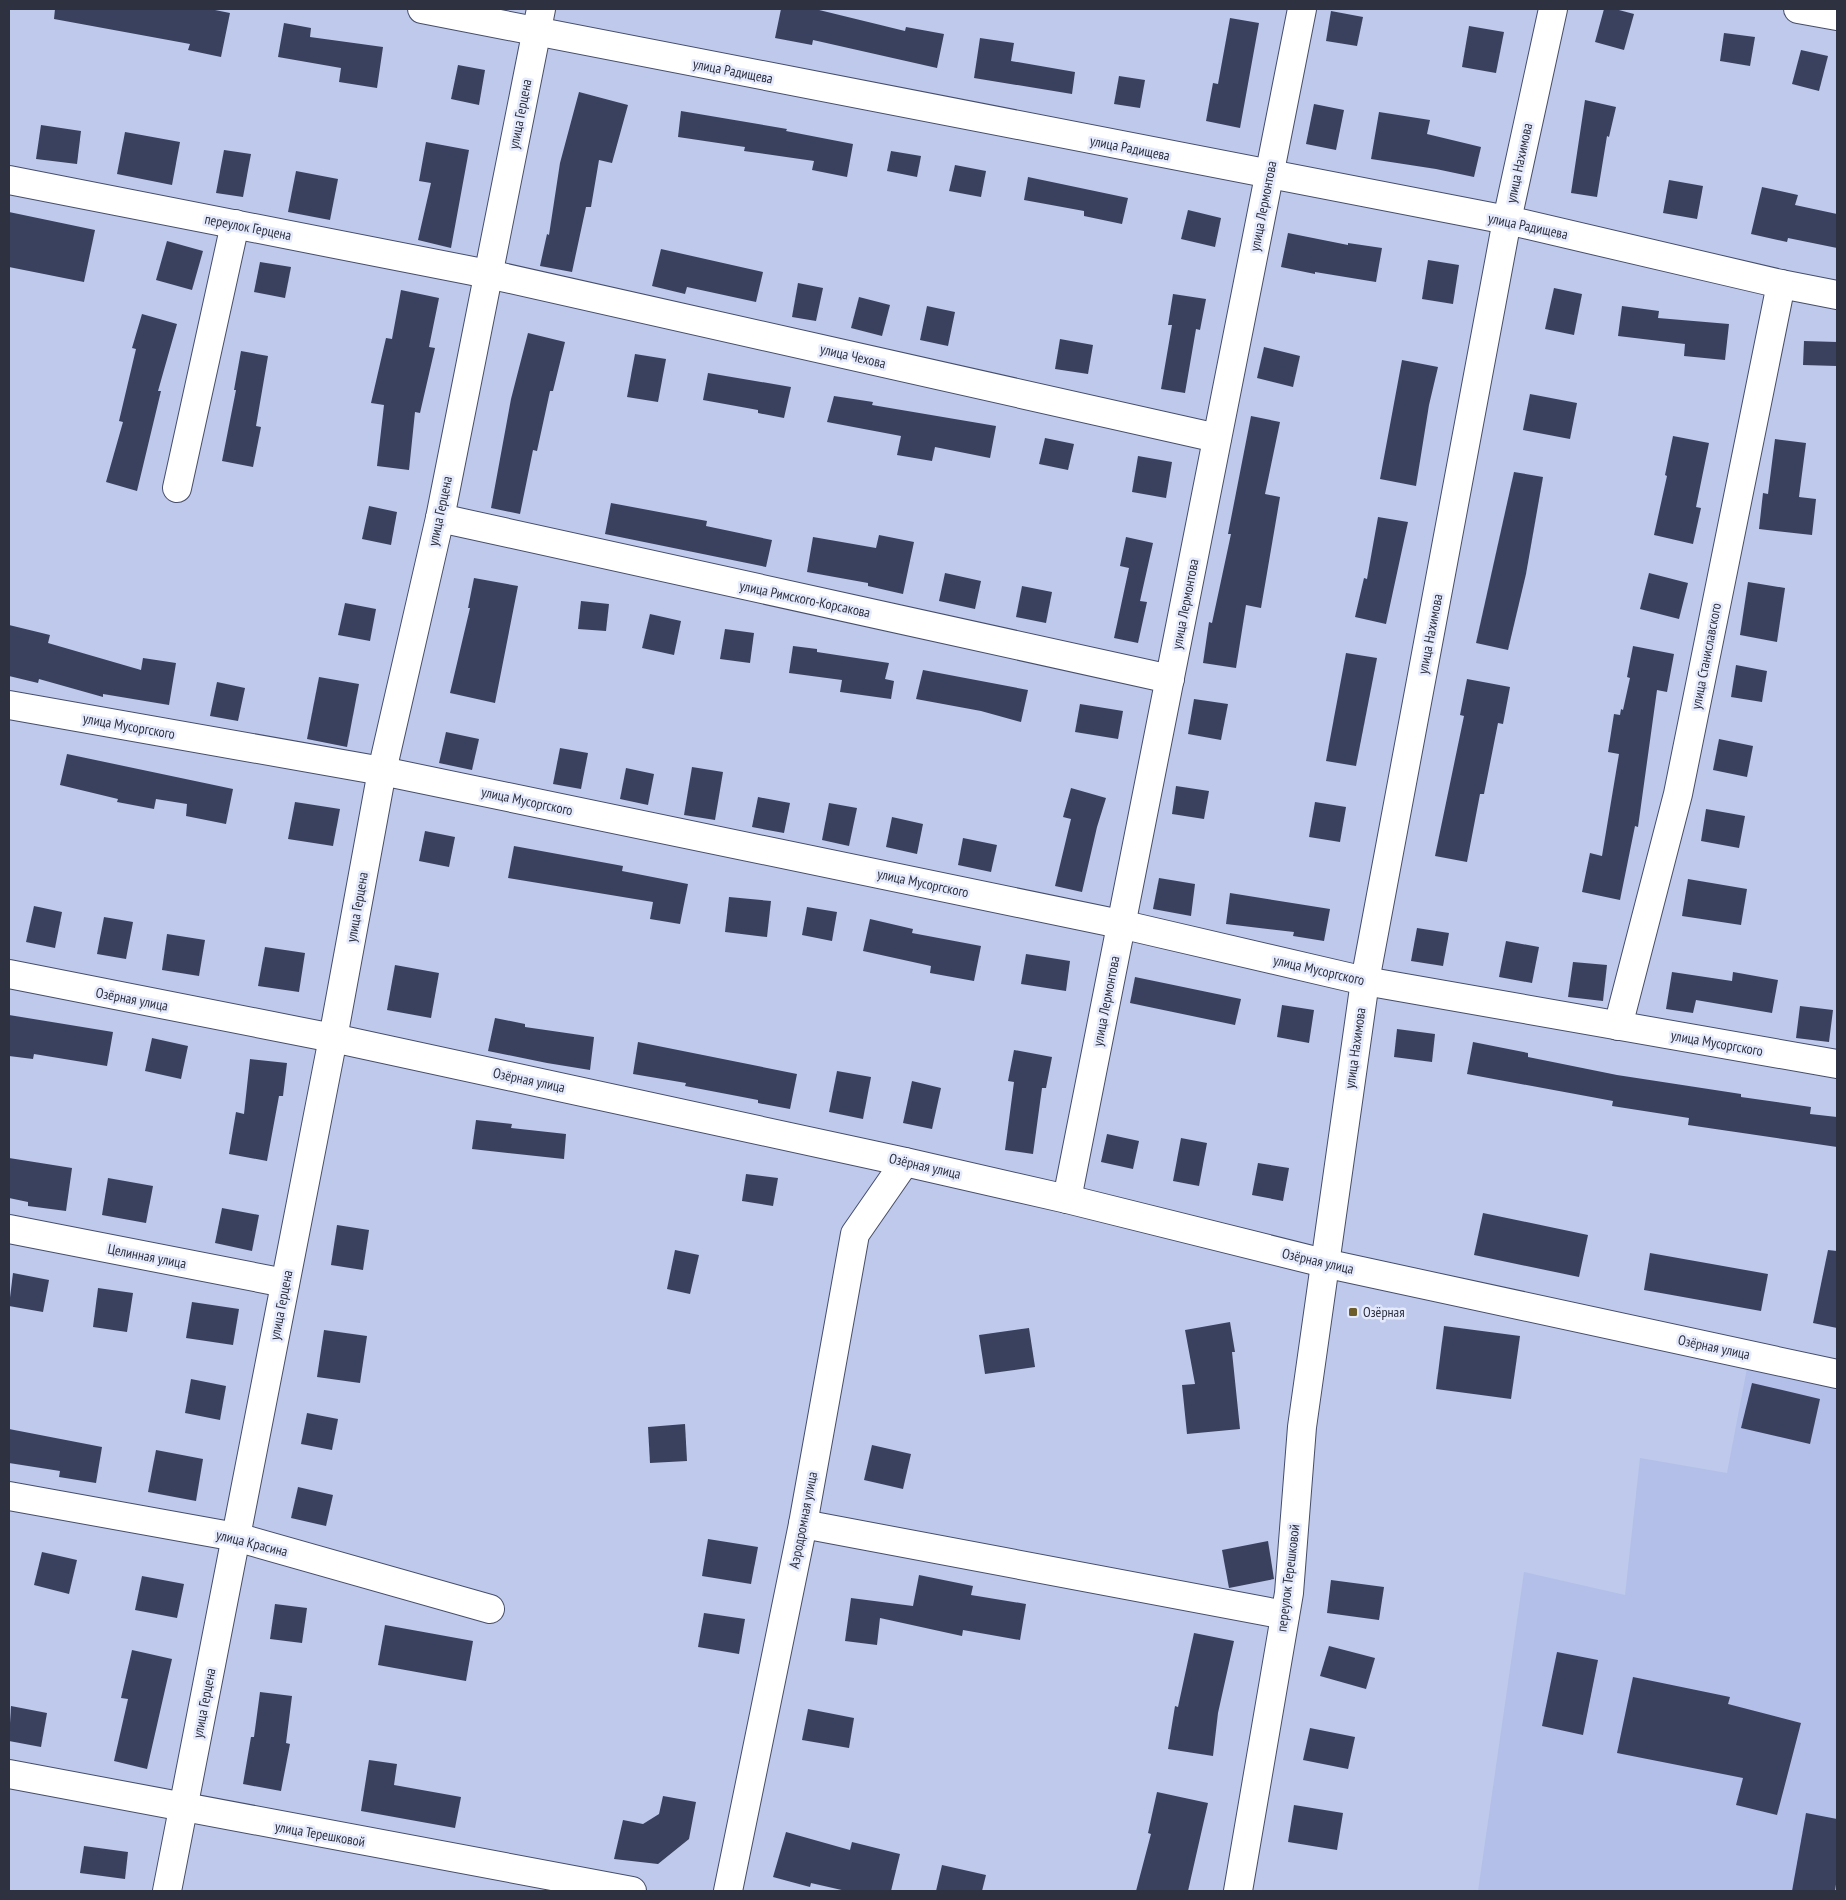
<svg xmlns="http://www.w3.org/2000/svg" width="1846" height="1900" font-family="'PT Sans Narrow',sans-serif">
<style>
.built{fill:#b3bfe9}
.building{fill:#3a415e}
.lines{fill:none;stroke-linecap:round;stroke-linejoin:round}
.minor-casing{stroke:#454d6a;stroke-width:30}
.minor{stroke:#fff;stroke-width:28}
.poi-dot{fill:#6d5d2b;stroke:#e5eafc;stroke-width:2}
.labels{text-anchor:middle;stroke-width:5;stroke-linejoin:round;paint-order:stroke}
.street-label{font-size:14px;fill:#2e313f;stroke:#e5eafc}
.poi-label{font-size:14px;fill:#2e313f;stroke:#e5eafc;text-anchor:start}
</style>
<rect width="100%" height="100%" fill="#bec9ec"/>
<path class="built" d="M1748,1363l89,19v509h-359l46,-319 101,23 15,-137 87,15z"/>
<g class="building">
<path d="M55,9h155l20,4 -9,44 -33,-7 2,-6 -136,-25z"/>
<path d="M781,9h34l90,22 1,-4 38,7 -7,34 -124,-28 -1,5 -37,-7z"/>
<path d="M1604,9h11l19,5 -10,36 -29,-8z"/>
<path d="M1331,11l32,6 -6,29 -31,-5z"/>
<path d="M1230,18l29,5 -19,105 -34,-7 7,-38 5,1z"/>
<path d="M284,23l27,5 -1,9 73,10 -6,41 -38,-6 2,-14 -63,-11z"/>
<path d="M1469,26l35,6 -8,41 -34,-6z"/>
<path d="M1724,33l31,4 -5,29 -30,-5z"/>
<path d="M980,38l34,5 -3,18 64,11 -3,22 -98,-16z"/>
<path d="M1801,50l27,6 -9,35 -27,-7z"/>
<path d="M458,65l27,5 -6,35 -28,-6z"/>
<path d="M1119,76l26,4 -5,28 -26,-4z"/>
<path d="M579,92l49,13 -16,58 -13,-3 -8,47h-5l-14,65 -32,-6 7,-32 2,1 11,-72z"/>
<path d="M1585,100l31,7 -7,30 -2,-1 -10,61 -26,-4z"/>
<path d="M1314,104l30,6 -8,40 -30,-6z"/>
<path d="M681,111l106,18 -1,2 67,13 -6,33 -35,-7 2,-9 -70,-10 1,-4 -67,-10z"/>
<path d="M1379,112l51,8 -3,14 54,13 -7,30 -38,-8 -65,-10z"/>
<path d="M41,125l40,6 -4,33 -41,-5z"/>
<path d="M125,132l55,10 -8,43 -55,-11z"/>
<path d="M426,142l43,8 -18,98 -33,-8 13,-57 -12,-2z"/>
<path d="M224,150l27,4 -8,43 -27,-4z"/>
<path d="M891,151l30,5 -4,21 -30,-6z"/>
<path d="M955,165l31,6 -5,26 -32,-6z"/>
<path d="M296,171l42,8 -8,41 -42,-8z"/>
<path d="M1028,177l100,21 -6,26 -38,-8v-5l-60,-11z"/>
<path d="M1669,180l34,6 -6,33 -34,-6z"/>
<path d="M1762,187l36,8 -3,10 42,9v34l-49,-10 -1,4 -36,-8z"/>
<path d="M1188,210l33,8 -6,29 -34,-8z"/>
<path d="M9,212l86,18 -11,52 -75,-15z"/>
<path d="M1288,233l60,12v-2l34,5 -6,34 -61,-10v2l-34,-7z"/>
<path d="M167,241l36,10 -11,39 -36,-10z"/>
<path d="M661,249l102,23 -7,30 -69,-15 -2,7 -33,-8z"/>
<path d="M1428,260l31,5 -6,39 -31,-5z"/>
<path d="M260,262l31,5 -6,31 -31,-6z"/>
<path d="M798,283l25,5 -7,33 -24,-4z"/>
<path d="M1554,288l28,6 -8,41 -29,-6z"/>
<path d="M401,290l38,8 -10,49 6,1 -15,65 -5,-1 -6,58 -32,-4 7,-61 -13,-2 15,-65 6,1z"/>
<path d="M1173,294l33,5 -6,31 -4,-1 -11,64 -24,-4 11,-64h-4z"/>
<path d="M859,297l31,8 -8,31 -31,-8z"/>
<path d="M927,306l28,6 -7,34 -28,-6z"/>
<path d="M1622,306l37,5 -1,7 71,6 -4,36 -41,-4 1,-12 -67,-8z"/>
<path d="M142,314l35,10 -19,67h3l-24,100 -31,-9 17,-60 -4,-1 17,-72 -4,-1z"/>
<path d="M528,333l37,9 -12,49h-3l-13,60 -4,-1 -13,64 -29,-6 20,-109z"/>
<path d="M1060,339l33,6 -5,29 -33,-5z"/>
<path d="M1804,341l33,1v24l-34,-1z"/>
<path d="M1264,347l36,9 -7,31 -36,-9z"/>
<path d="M241,351l27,5 -12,70 5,1 -8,40 -31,-6 14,-71h-2z"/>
<path d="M635,354l31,5 -8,43 -31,-5z"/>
<path d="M1402,360l36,7 -9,38 -13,81 -36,-7z"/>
<path d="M708,373l83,14 -7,31 -26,-5v-3l-55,-10z"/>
<path d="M1530,394l47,9 -7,36 -47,-9z"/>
<path d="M834,396l39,6 -1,3 124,21 -6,32 -55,-11 -3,14 -35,-6 4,-19 -74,-14z"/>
<path d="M1251,416l29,6 -15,72 15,3 -19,111 -15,-3 -10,63 -33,-5 6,-41 3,1 19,-89h-3z"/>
<path d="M1673,436l36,7 -13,64 5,1 -8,36 -39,-9 13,-59 -2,-1z"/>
<path d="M1045,438l29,6 -6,26 -29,-6z"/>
<path d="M1775,439l31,4 -7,54 17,2 -4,36 -53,-6 4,-36 5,1z"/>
<path d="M1138,456l34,6 -6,36 -34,-6z"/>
<path d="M1514,472l29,5 -17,97 -18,76 -32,-7z"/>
<path d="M611,503l96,18 -1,5 66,14 -6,27 -161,-33z"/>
<path d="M369,506l28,6 -6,33 -29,-6z"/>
<path d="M1378,517l30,5 -22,102 -31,-7 9,-39 3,1z"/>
<path d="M879,535l35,7 -11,52 -35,-8v-3l-61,-11 6,-35 63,11z"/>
<path d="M1126,537l27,6 -13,58 7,1 -9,41 -24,-5 15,-70 -9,-2z"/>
<path d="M945,573l36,8 -6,28 -36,-8z"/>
<path d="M1649,573l39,10 -9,36 -39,-10z"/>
<path d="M474,578l44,8 -23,117 -45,-10 20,-85h-2z"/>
<path d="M1748,582l37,6 -8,54 -37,-7z"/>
<path d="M1022,586l30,6 -6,31 -30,-6z"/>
<path d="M581,601l28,3 -3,27 -28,-2z"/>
<path d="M345,603l31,6 -6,32 -32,-6z"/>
<path d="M650,614l31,7 -7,34 -32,-7z"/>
<path d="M9,625l41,10 -2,8 93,27 2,-12 33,5 -7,42 -66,-11v3l-64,-18 -1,4 -29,-7z"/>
<path d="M725,629l29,4 -4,30 -30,-4z"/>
<path d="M793,646l24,3v3l72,11 -4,16 9,2 -3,18 -51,-7 2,-12 -53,-7z"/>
<path d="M1633,646l41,8 -7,38 -10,-2 -19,137 -3,-1 -15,74 -38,-8 8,-39 12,3 17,-102 -11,-2 6,-38 6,1 1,-6 2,1 7,-32 -3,-1z"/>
<path d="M1346,653l31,5 -21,108 -30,-5z"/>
<path d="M1736,665l31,6 -5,31 -31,-5z"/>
<path d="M923,670l105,20 -7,32 -40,-11 -65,-12z"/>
<path d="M319,677l40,7 -12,63 -40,-8z"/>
<path d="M1467,679l43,8 -7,37 -5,-1 -14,71h-4l-13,68 -32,-6 29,-140 -4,-1z"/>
<path d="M217,682l28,6 -7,33 -28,-5z"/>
<path d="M1194,699l34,5 -7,36 -33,-6z"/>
<path d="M1080,704l43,7 -5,28 -43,-7z"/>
<path d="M446,732l33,7 -7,31 -33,-7z"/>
<path d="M1719,739l34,7 -6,31 -34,-7z"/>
<path d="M560,748l28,5 -7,36 -28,-5z"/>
<path d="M67,754l166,35 -7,35 -40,-8 1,-12 -31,-5 -2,10 -37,-7 1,-3 -58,-14z"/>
<path d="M692,767l31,5 -8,48 -31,-5z"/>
<path d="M626,768l28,6 -6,31 -28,-6z"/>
<path d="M1176,786l33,5 -5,28 -32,-5z"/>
<path d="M1071,788l35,10 -9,29 -15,65 -27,-6 16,-67 -8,-2z"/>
<path d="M758,797l32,6 -6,30 -32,-6z"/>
<path d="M295,802l45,7 -7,37 -45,-7z"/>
<path d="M1315,802l31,5 -6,35 -31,-5z"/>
<path d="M829,803l28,5 -8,38 -27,-6z"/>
<path d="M1706,809l39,7 -6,32 -38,-7z"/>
<path d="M892,817l31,7 -6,30 -31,-7z"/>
<path d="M425,831l30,6 -6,30 -30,-6z"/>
<path d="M963,838l34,7 -6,27 -33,-7z"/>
<path d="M514,846l109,20 -1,5 66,13 -8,40 -30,-5 3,-17 -145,-24z"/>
<path d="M1159,878l36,6 -4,32 -38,-7z"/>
<path d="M1688,879l59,10 -6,36 -59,-9z"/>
<path d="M1230,893l100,16 -6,32 -31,-5 1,-4 -68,-8z"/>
<path d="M729,897l42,4 -4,36 -42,-5z"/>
<path d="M34,906l28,6 -7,36 -29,-6z"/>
<path d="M807,907l30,5 -5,29 -30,-6z"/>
<path d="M104,917l29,5 -7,37 -29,-5z"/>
<path d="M870,919l43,10 -1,4 69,13 -7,35 -44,-8 1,-7 -68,-15z"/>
<path d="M1417,928l32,5 -6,33 -32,-5z"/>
<path d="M167,934l38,6 -6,36 -37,-6z"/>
<path d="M1506,941l33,6 -7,36 -33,-6z"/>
<path d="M265,947l40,6 -6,39 -41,-6z"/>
<path d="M1026,954l44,7 -4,30 -45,-7z"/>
<path d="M1573,962l34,3 -4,36 -35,-4z"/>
<path d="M395,965l44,8 -8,45 -44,-8z"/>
<path d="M1672,972l60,9 1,-9 45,8 -6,33 -76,-13 -3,13 -27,-4z"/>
<path d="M1135,977l106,22 -6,26 -105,-22z"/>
<path d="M1282,1005l32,5 -5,33 -32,-6z"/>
<path d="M1800,1006l33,4 -4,32 -33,-4z"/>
<path d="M9,1015l104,17 -6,34 -73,-12 -1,5 -24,-3z"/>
<path d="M495,1018l30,6v3l69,10 -4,33 -43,-7 -59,-12z"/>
<path d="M1397,1029l38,5 -3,28 -38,-5z"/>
<path d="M152,1038l36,8 -7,33 -36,-8z"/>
<path d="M638,1042l159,32 -7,35 -32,-6v-3l-73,-14 1,-3 -53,-9z"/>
<path d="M1473,1042l55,11v4l89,18 124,19v3l70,10 -1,7 27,3v30l-149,-22 1,-7 -77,-12 1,-5 -146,-27z"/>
<path d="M1014,1050l38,7 -6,31h-4l-9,66 -28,-4 9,-68 -6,-1z"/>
<path d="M250,1059l37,4 -4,33h-4l-12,65 -38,-7 7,-42 8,2z"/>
<path d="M837,1071l34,6 -8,42 -34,-7z"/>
<path d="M912,1081l29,7 -9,41 -29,-6z"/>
<path d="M476,1120l36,4 -1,4 55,6 -2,25 -92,-10z"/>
<path d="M1107,1134l32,7 -6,28 -32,-7z"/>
<path d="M1181,1138l26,5 -8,43 -26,-5z"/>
<path d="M9,1158l63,10 -6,43 -38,-5v-4l-19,-4z"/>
<path d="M1258,1163l31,5 -6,33 -31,-6z"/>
<path d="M746,1174l32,4 -5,28 -31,-5z"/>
<path d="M108,1178l45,8 -7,37 -44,-8z"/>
<path d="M222,1208l37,7 -7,36 -37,-8z"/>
<path d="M1483,1213l105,22 -9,42 -105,-22z"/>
<path d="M337,1225l32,5 -6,40 -32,-5z"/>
<path d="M675,1250l24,5 -9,39 -23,-5z"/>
<path d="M1828,1250l9,1v77l-24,-5z"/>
<path d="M1650,1253l118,21 -7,37 -117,-21z"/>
<path d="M13,1273l36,7 -6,32 -34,-6z"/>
<path d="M98,1288l35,5 -6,39 -34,-5z"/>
<path d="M192,1302l47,7 -6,36 -47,-7z"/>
<path d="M1230,1322l5,30h-3l8,77 -53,5 -5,-49 13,-1 -10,-54z"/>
<path d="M1444,1326l76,10 -9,63 -75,-10z"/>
<path d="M1029,1328l6,39 -50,7 -6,-39z"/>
<path d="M324,1330l43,6 -7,47 -43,-6z"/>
<path d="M191,1379l35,7 -6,34 -35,-7z"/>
<path d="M1752,1383l68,16 -10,45 -69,-16z"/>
<path d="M307,1413l31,6 -6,31 -31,-6z"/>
<path d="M685,1424l2,37 -37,2 -2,-36z"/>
<path d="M9,1429l93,18 -6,36 -37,-6 1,-6 -51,-8z"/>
<path d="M872,1445l39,9 -8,35 -39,-9z"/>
<path d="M156,1450l47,9 -7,42 -48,-9z"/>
<path d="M298,1487l35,8 -7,31 -35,-8z"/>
<path d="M708,1539l50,8 -7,37 -49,-8z"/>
<path d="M1268,1541l6,38 -45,9 -7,-38z"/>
<path d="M42,1552l35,8 -8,34 -35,-9z"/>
<path d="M919,1575l54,11 -2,9 55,9 -6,36 -57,-10 -1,6 -82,-18 -3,27 -32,-4 6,-43 62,8z"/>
<path d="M142,1576l42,8 -7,34 -42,-8z"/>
<path d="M1331,1580l53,7 -5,33 -52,-7z"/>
<path d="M275,1604l32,4 -5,35 -32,-4z"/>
<path d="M704,1613l41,6 -6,35 -41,-7z"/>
<path d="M385,1625l88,16 -7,40 -88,-16z"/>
<path d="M1194,1633l40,8 -16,72 -5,43 -45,-7 7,-43 3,1z"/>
<path d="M1329,1646l46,12 -9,31 -46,-13z"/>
<path d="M132,1650l40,9 -25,110 -33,-8 14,-62 -7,-1z"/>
<path d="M1557,1652l41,8 -15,75 -41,-9z"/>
<path d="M1633,1677l97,20 -2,7 73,19 -24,92 -41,-10 7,-27 -126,-25z"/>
<path d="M260,1692l32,4 -6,47 4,1 -9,47 -38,-7 8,-47h3z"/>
<path d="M11,1706l36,7 -6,34 -32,-6z"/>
<path d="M808,1709l46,9 -5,30 -47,-8z"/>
<path d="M1310,1728l45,9 -7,32 -45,-9z"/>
<path d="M369,1760l28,4 -3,21 67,12 -6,31 -94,-17z"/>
<path d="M1157,1792l51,11 -20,88h-52l15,-57 -3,-1z"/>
<path d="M663,1796l33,6 -7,37 -31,25 -44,-5 9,-39 20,4 16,-10z"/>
<path d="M1294,1805l49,8 -6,37 -49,-8z"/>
<path d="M1806,1813l31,6v59l-2,13h-43z"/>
<path d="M786,1832l64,18 2,-8 48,12 -9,37h-45l-35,-8 -1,4 -37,-10z"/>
<path d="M84,1846l44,6 -3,27 -45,-6z"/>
<path d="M942,1865l44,10 -4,16h-46z"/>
</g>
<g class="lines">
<defs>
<g id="minor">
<path d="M422,9l1085,211 274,64 56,11"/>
<path d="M1798,9l39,7"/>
<path d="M9,180l479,94 729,164"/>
<path d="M177,488l58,-264"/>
<path d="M440,518l730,161"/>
<path d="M9,705l373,66 738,153 245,57 472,83"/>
<path d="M9,974l324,64 572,124 162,37 257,64 513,111"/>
<path d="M1618,1026l60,-232 103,-510"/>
<path d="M1067,1199l235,-1190"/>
<path d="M9,1229l276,54"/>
<path d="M9,1496l227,41 254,72"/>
<path d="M803,1524l482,91"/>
<path d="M9,1774l623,117"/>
<path d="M167,1891l166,-853 49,-267 58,-253 101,-509"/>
<path d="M728,1891l75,-367 52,-290 50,-72"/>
<path d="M1238,1891l51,-298 13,-166 63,-446 142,-761 46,-211"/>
</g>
</defs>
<use href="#minor" class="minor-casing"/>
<use href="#minor" class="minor"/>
</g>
<rect class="poi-dot" x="1348" y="1307" width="10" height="10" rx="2.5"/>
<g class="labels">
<g class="street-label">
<text transform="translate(733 71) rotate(11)" y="5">улица Радищева</text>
<text transform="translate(520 114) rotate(-79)" y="5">улица Герцена</text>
<text transform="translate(1130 148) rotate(11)" y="5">улица Радищева</text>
<text transform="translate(1519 163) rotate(-78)" y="5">улица Нахимова</text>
<text transform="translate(1263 206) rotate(-79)" y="5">улица Лермонтова</text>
<text transform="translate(1528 226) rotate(12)" y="5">улица Радищева</text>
<text transform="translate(248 227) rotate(11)" y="5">переулок Герцена</text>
<text transform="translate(853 356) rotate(13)" y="5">улица Чехова</text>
<text transform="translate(440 511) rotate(-78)" y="5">улица Герцена</text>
<text transform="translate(805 599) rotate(12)" y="5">улица Римского-Корсакова</text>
<text transform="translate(1185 604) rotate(-79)" y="5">улица Лермонтова</text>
<text transform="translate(1430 634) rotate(-79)" y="5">улица Нахимова</text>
<text transform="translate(1706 656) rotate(-79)" y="5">улица Станиславского</text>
<text transform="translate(129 726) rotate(10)" y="5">улица Мусоргского</text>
<text transform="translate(527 801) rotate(12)" y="5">улица Мусоргского</text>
<text transform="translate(923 883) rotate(12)" y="5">улица Мусоргского</text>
<text transform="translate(357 907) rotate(-80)" y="5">улица Герцена</text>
<text transform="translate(1319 970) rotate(13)" y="5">улица Мусоргского</text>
<text transform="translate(132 999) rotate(11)" y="5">Озёрная улица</text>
<text transform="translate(1106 1001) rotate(-79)" y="5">улица Лермонтова</text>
<text transform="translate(1717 1043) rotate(10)" y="5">улица Мусоргского</text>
<text transform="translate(1355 1048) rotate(-82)" y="5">улица Нахимова</text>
<text transform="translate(529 1080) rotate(12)" y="5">Озёрная улица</text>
<text transform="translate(925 1166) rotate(13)" y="5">Озёрная улица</text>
<text transform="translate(147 1256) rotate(11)" y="5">Целинная улица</text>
<text transform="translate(1318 1261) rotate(13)" y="5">Озёрная улица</text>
<text transform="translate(281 1305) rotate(-79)" y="5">улица Герцена</text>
<text transform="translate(1714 1347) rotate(12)" y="5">Озёрная улица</text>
<text transform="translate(803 1520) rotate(-79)" y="5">Аэродромная улица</text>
<text transform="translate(252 1543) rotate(14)" y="5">улица Красина</text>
<text transform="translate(1288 1578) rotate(-83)" y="5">переулок Терешковой</text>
<text transform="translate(204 1703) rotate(-79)" y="5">улица Герцена</text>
<text transform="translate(320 1834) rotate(10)" y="5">улица Терешковой</text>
</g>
<g class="poi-label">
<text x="1363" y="1317">Озёрная</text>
</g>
</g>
<rect width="1846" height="1900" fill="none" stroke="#2e313f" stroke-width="20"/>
</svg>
